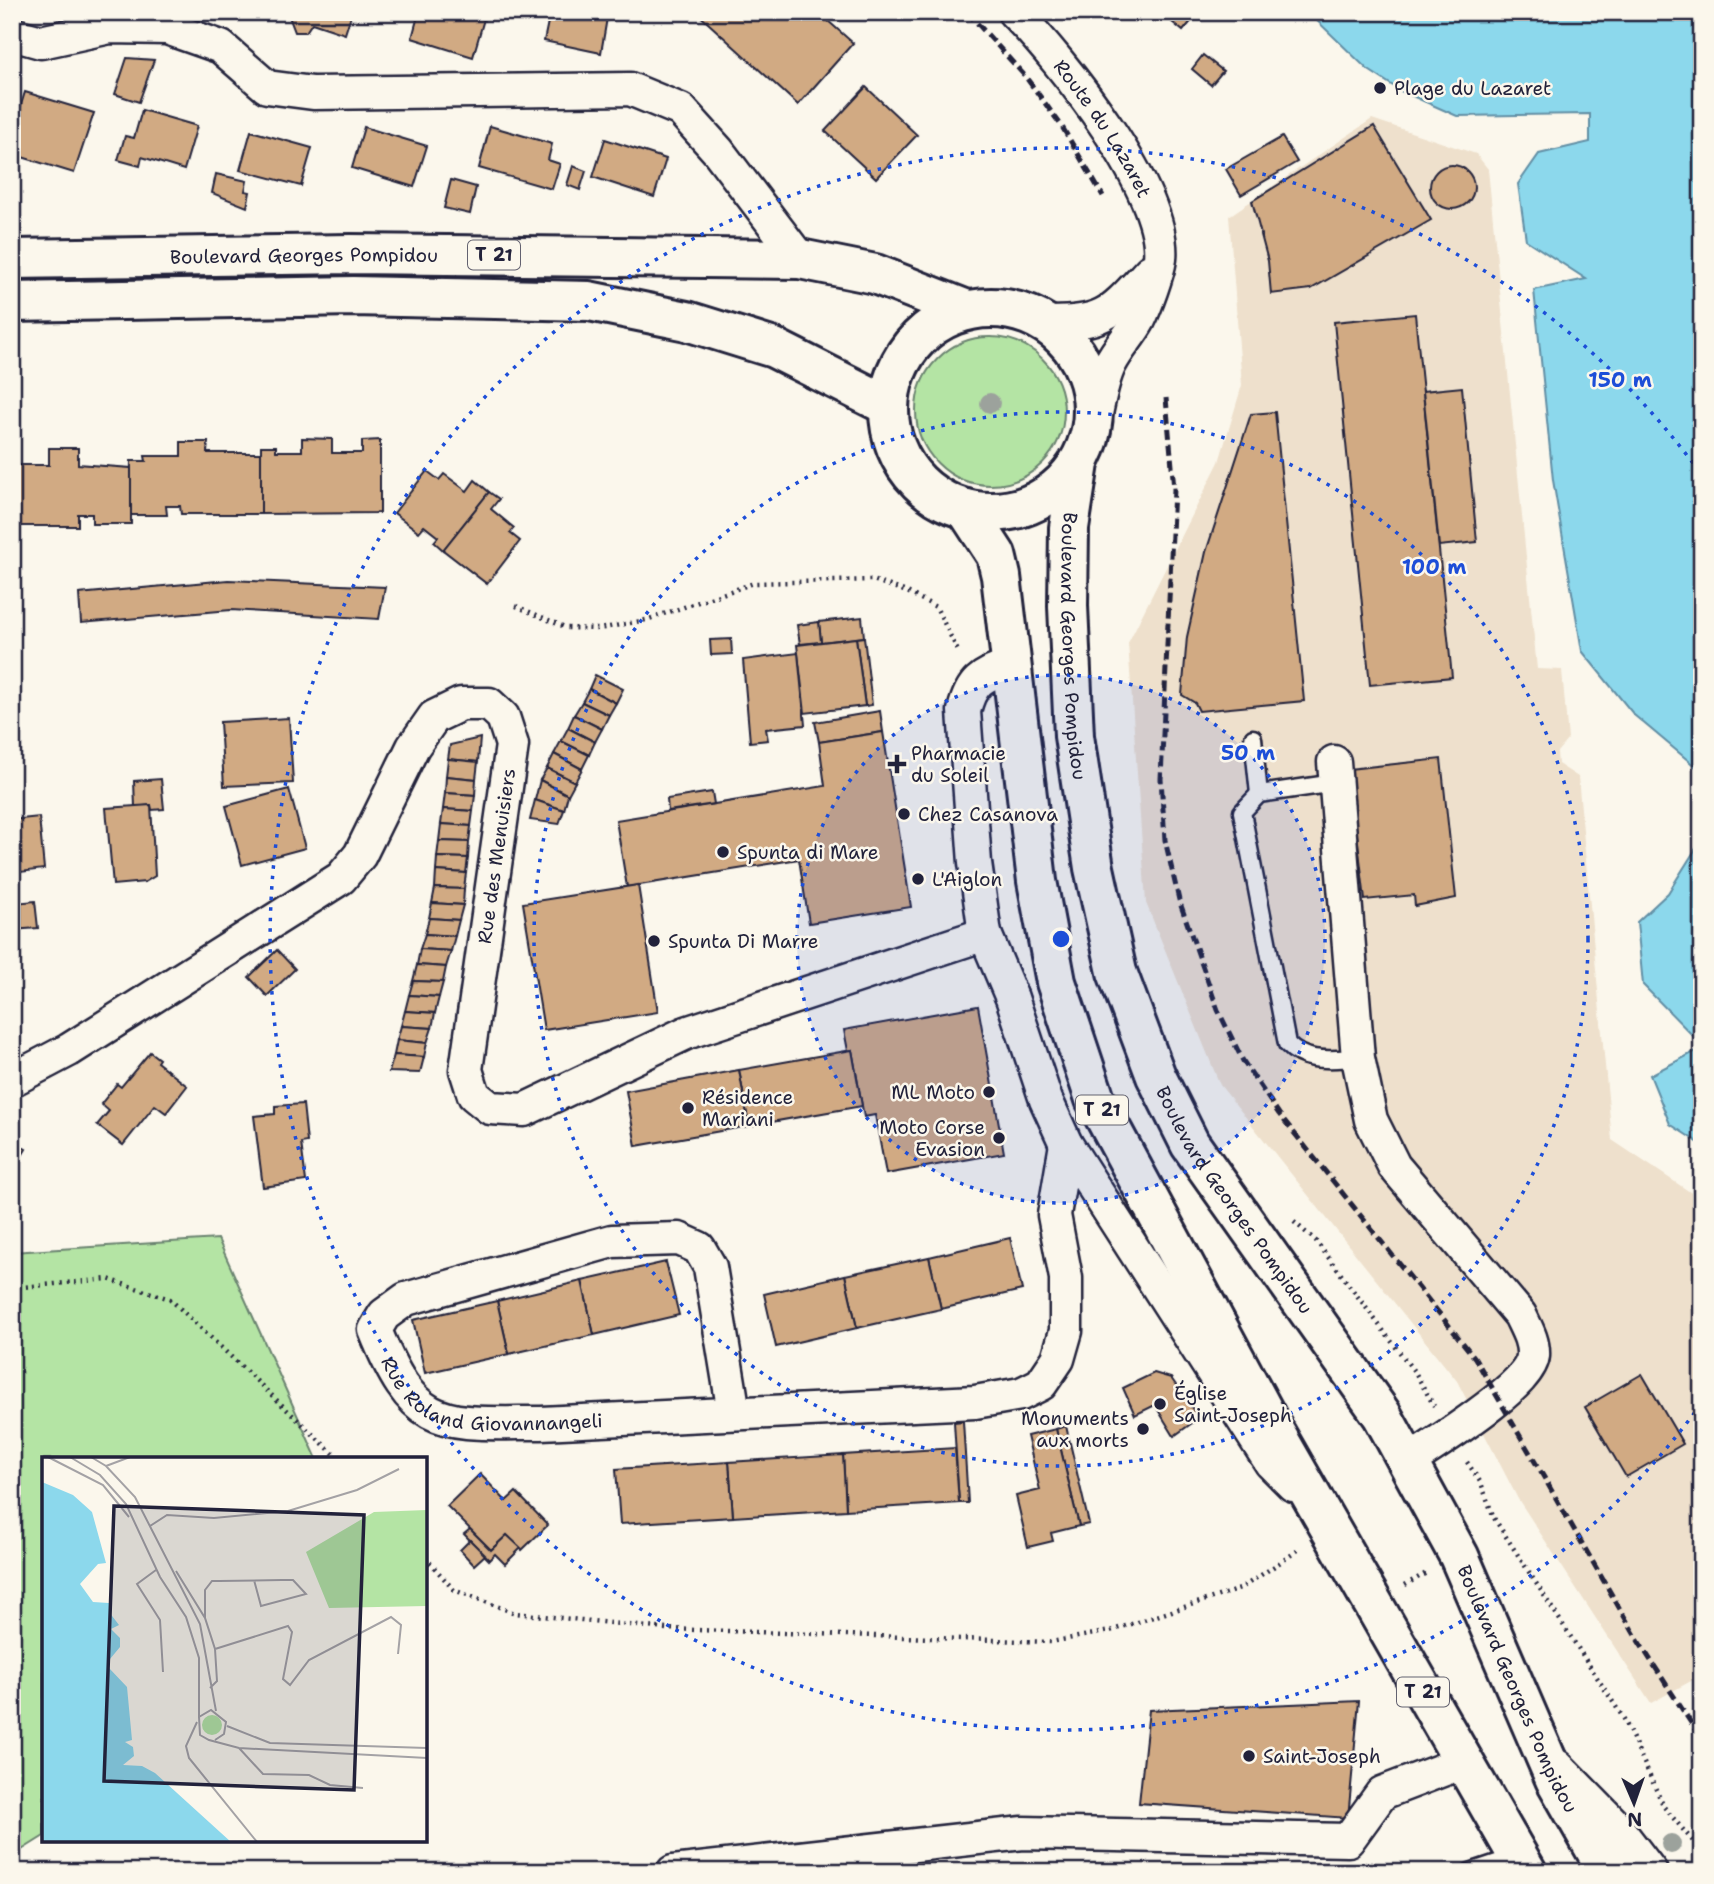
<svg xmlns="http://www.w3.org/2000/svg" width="1714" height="1884" font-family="'Shantell Sans',sans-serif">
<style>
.built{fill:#eee0cc}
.green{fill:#b4e4a4;stroke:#6b8370;stroke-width:2}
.water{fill:#8cd8ec;stroke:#628fa5;stroke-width:2}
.building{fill:#d1aa83;stroke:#22223b;stroke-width:2}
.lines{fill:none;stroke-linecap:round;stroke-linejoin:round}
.service-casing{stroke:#22223b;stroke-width:21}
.minor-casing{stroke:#22223b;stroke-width:37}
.primary-casing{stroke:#22223b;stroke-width:44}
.path{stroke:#22223b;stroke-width:4.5;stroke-dasharray:2 5;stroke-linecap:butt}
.service{stroke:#fbf7ec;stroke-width:16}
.minor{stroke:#fbf7ec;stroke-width:32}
.primary{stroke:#fbf7ec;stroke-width:38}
.rail{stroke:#22223b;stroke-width:5;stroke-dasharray:10 5;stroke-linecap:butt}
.tree{fill:#9ca29c}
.ring{fill:none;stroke:#1d4ed8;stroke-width:3.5;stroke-dasharray:3.5 7}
.poi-dot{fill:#22223b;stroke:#fbf7ec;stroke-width:2.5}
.labels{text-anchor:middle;stroke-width:5;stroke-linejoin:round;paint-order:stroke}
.shield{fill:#fbf7ec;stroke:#636270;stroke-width:2}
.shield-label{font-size:18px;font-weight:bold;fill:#22223b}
.poi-label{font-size:19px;fill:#22223b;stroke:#fbf7ec;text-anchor:start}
.street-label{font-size:19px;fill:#22223b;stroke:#fbf7ec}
.inset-road{fill:none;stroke:#a4a2a5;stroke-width:2}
.view{fill:#22223b;fill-opacity:0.15;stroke:#22223b;stroke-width:3.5}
.inset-edge{fill:none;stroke:#22223b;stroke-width:3.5}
.centre{fill:#1d4ed8;stroke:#fbf7ec;stroke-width:3.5}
.ring-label{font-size:21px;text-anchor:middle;font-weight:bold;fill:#1d4ed8;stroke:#fbf7ec;stroke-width:5;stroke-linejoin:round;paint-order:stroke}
</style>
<rect width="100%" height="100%" fill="#fbf7ec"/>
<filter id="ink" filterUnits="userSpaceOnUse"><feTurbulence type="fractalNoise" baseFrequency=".0143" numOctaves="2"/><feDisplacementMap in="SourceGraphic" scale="14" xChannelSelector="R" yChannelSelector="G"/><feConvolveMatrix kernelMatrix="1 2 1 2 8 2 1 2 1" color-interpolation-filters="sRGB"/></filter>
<g filter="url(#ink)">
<path class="built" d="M1372,119l104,35 12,15 49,500 25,1 6,69 -11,13 1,12 20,13 34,363 90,60v324l-4,2 4,13v136l-51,28 -133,-204 -61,-118 -237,-296 -74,-182 -18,-260 91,-181 23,-77 -13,-169z"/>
<g class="green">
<circle cx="990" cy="411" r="74"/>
<path d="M218,1239l99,220h-273v377l-32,20v-604z"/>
</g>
<g class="water">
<path d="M1308,12h394v760l-68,-57 -52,-64 -29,-171 -19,-190 52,-11 -60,-39 -8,-56 21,-30 51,-12v-28l-133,2 -56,-25 -34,-22z"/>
<path d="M1702,839v206l-59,-60 -6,-63 31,-29z"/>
<path d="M1702,1048v97l-32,-21 -20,-49z"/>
</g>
<g class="building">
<path d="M292,12h60l-7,22 -33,-11 -6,9h-11l-5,-13z"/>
<path d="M419,12h67l-13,45 -61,-19z"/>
<path d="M550,12h58l-7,41 -57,-12z"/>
<path d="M696,12h122l35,31 -55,62z"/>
<path d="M1160,12h39l-16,19z"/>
<path d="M1203,55l20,16 -12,14 -19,-16z"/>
<path d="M127,58l27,2 -15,42 -24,-8z"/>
<path d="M866,87l51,48 -41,43 -51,-47z"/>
<path d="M25,92l69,21 -20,60 -62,-19v-21z"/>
<path d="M142,110l55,16 -13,44 -42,-13 -2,9 -22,-6 7,-24 9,2z"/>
<path d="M490,126l62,18 -4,16 12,4 -8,25 -73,-21z"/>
<path d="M1374,126l57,94 -120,69 -40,5 -3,-33 -16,-60z"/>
<path d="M364,127l63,19 -13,41 -62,-19z"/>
<path d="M251,131l61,17 -11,38 -61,-16z"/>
<path d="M1282,137l15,25 -56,33 -15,-26z"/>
<path d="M605,139l61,20 -12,38 -61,-20z"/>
<circle cx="1452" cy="187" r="22"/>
<path d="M573,166l13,5 -6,19 -13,-5z"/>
<path d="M216,174l31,7 -2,10 5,1 -3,15 -35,-14z"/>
<path d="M451,180l25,7 -6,27 -26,-6z"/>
<path d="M1415,314l37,363 -82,8 -36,-363z"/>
<path d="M1462,387l15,155 -38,4 -16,-155z"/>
<path d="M1275,412l29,289 -105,10 -4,-8 -13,-8 5,-58 19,-85 45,-138z"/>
<path d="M302,438l30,1v14h30v-12l18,-1v73l-119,1v-68h15v5h26z"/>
<path d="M181,442h27l-1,11h54v61h-80l-1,-8h-14l1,9h-37l1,-54h15l-1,-5h36z"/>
<path d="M49,448h29v16l53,4v56h-39v-10h-14v12h-66v-55h3v-6h34z"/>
<path d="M427,471l12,9 5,-6 23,17 8,-11 14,12 -46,58 -9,-8 4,-5 -14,-11 -5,6 -25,-19z"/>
<path d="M489,492l10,7 -8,10 23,19 -4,5 10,8 -33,43 -44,-34z"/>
<path d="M228,580l157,7 -6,32 -148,-9 -150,13 -2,-29z"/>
<path d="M862,617l2,20 -43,5 -2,-20z"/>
<path d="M819,622l2,20 -21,2 -3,-19z"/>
<path d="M864,637l8,68 -7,1 -9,-68z"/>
<path d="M856,638l9,68 -60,7 -8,-68z"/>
<path d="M731,639l1,15 -21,1 -1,-15z"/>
<path d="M798,653l7,72 -39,4 2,11 -18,2 -7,-82z"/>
<path d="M595,675l28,14 -7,14 -27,-14z"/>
<path d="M589,689l27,14 -7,12 -27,-13z"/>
<path d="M582,702l27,13 -7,14 -28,-14z"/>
<path d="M880,711l3,21 -64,10 -4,-20z"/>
<path d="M574,715l28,14 -7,13 -27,-14z"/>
<path d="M289,718l4,65 -69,3 -4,-64z"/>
<path d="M568,728l27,14 -6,13 -28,-14z"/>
<path d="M883,732l28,175 -102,16 -10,-64 -172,28 -11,-67 209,-34 -6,-44z"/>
<path d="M480,738l-2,24 -30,-3 2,-14z"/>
<path d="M561,741l28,14 -7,14 -28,-15z"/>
<path d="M554,754l28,15 -7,13 -28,-14z"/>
<path d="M448,759l30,3 -2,17 -30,-3z"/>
<path d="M1441,759l15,139 -41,8 -1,-11 -49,5 -16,-131z"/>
<path d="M547,768l28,14 -7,13 -28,-15z"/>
<path d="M446,776l30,3 -1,16 -30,-2z"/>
<path d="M161,779l3,30 -12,1 -1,-5 -16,2 -1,-26z"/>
<path d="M540,780l28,15 -4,15 -29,-10z"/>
<path d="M289,789l16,59 -63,17 -16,-59z"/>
<path d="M712,792l2,12 -46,7 -1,-12z"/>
<path d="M445,793l30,2 -2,16 -30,-2z"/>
<path d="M535,800l29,10 -5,14 -29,-4z"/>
<path d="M151,805l4,71 -10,6 -32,3 -7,-77z"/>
<path d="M443,809l30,2 -2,15 -30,-2z"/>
<path d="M39,817l5,52 -32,4 3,30 20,-2 3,27 -26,2v-110z"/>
<path d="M441,824l30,2 -2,16 -30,-1z"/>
<path d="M439,841l30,1 -1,16 -31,-1z"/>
<path d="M437,857l31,1 -2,15 -30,-2z"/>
<path d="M436,871l30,2 -2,16 -29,-1z"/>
<path d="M638,885l20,127 -114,18 -21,-127z"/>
<path d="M435,888l29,1 -1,16 -31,-2z"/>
<path d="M432,903l31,2 -4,15 -30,-2z"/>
<path d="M429,918l30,2 -4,16 -30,-2z"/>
<path d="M425,934l30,2 -4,15 -31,-2z"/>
<path d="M420,949l31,2 -5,16 -29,-2z"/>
<path d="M277,950l18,19 -28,27 -18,-19z"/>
<path d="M417,965l29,2 -3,15 -30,-1z"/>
<path d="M413,981l30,1 -4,15 -30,-2z"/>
<path d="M409,995l30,2 -4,16 -30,-2z"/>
<path d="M978,1006l26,147 -118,21 -11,-59 -11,2 -12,-67 -4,1 -4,-21z"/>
<path d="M405,1011l30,2 -3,15 -31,-2z"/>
<path d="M401,1026l31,2 -5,15 -30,-3z"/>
<path d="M397,1040l30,3 -3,14 -30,-2z"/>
<path d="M852,1050l10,56 -113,20 -10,-56z"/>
<path d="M150,1052l9,7 -2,3 30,24 -21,27 -11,-8 -32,40 -26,-20 12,-14 -8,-7 16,-20 4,3z"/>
<path d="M394,1055l30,2 -4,16 -31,-1z"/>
<path d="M739,1070l10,56 -113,20 -10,-55z"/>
<path d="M303,1104l4,38 -6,1 5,38 -43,6 -9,-71 21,-2v-8z"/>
<path d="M12,1141l14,8 -14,23z"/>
<path d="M1010,1238l12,52 -81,19 -12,-52z"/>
<path d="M929,1257l12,52 -84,19 -12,-53z"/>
<path d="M666,1262l13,53 -85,20 -12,-54z"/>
<path d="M845,1275l12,53 -81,19 -12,-53z"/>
<path d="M582,1281l12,54 -85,19 -12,-53z"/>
<path d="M497,1301l12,53 -84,19 -12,-53z"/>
<path d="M1154,1373l17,5 28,40 -25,18 -19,-31 -20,10 -12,-27z"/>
<path d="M1642,1374l41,70 -57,33 -41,-70z"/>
<path d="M963,1421l5,82h-9l-5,-81z"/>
<path d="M1066,1426l23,98 -10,2 -23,-97z"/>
<path d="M1056,1429l23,97 -28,7 2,8 -25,6 -12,-51 24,-6 -13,-54z"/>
<path d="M955,1448l4,55 -113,7 -3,-55z"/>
<path d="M843,1455l3,55 -113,7 -4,-55z"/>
<path d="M729,1462l4,55 -113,7 -4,-55z"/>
<path d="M480,1474l26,27 10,-9 32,33 -26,25 -15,-15 -16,15 -44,-44z"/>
<path d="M470,1529l21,21 16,-15 14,13 -16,16 -10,-10 -6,6 -25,-26z"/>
<path d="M470,1540l15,15 -11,10 -14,-15z"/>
<path d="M1359,1701l-11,117 -209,-15 10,-93z"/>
</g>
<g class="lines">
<defs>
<g id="service">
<path d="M1253,738l6,56"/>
<path d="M1335,783l-76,11 -17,18 45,232c19,20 44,15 71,14"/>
<path d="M1470,1872l48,-16"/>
</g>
<g id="minor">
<path id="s1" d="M1014,12c47,48 153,179 146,247 -2,14 -14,47 -21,61 -8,15 -21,28 -29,44 -10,20 -12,46 -18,67"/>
<path d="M12,34l29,8 69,-15 57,1 54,19 46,40 46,6 317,-4 51,21 37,41 82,108"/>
<path d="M1046,323c59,1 65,-10 104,-52"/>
<path d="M1013,664c-29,12 -41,14 -49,47l11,152 10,71 27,64 34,102 20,44 205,319 22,22"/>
<path d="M1334,762l24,296 13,62 23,46 126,149c6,13 14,26 13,41 -3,30 -99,88 -125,106"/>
<path d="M12,1080l57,-30 272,-172 19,-23 53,-108 21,-30 27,-13h28l14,13 9,28 -46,325 8,25 16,13 34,2 162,-77 299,-99"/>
<path id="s2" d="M734,1413l-24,-146 -11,-19 -20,-9 -67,2 -206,58 -22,16 -9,15c41,102 66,93 166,93l434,-21 46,-8 20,-10 17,-25 8,-28v-53l-12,-63 12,-71"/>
<path d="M1557,1766l57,58 37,48"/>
<path d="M673,1872l350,-39 325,7 34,-47 81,-31"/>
</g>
<g id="primary">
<path id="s3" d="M12,259l339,-5 449,5 75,15 92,36"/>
<path d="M12,302l341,-6 236,5 98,20 87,27 115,58"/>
<circle cx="991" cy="410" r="102"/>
<path id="s4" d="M1079,463l-10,65 -1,78 6,130 20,132 23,104 39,104 34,68 192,271 77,141 96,223 53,93"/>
<path d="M966,509l30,46 5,21 36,305 19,101 39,117 178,330 254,443"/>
</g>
</defs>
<use href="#service" class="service-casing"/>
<use href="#minor" class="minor-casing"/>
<use href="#primary" class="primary-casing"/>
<g class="path">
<path d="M516,606l51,22 32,1 47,-9 108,-37 119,-3 34,12 29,15 23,46"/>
<path d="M1294,1222l22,19 100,133 18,32"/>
<path d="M12,1288l96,-9 62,20 169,160"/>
<path d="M1467,1462l14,21 13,35 130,201 40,88 38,45"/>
<path d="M425,1557l29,33 61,23 152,16 384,13 59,-11 130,-42 60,-40"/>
<path d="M1405,1585l23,-13"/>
</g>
<use href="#service" class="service"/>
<use href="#minor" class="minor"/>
<use href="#primary" class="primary"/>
<g class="rail">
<path d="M967,12l58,64 36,49 42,71"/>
<path d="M1166,398l8,91 -13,290 4,61 14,60 39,110 25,51 36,53 196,244 164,284 63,98"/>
</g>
</g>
<g class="tree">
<circle cx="990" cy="403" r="10"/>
<circle cx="1671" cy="1844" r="10"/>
</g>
</g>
<circle cx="1061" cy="939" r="264" fill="#1d4ed8" fill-opacity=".12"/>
<g class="ring">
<circle cx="1061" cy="939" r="264"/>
<circle cx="1061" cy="939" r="527"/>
<path d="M1701 1404A791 791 0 1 1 1701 474"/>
</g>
<g class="poi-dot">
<circle cx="1380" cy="88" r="7"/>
<path d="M893.5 753.5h7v7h7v7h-7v7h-7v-7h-7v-7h7z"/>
<circle cx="904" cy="814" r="7"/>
<circle cx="723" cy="852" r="7"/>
<circle cx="918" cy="879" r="7"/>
<circle cx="654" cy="941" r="7"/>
<circle cx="989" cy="1092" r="7"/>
<circle cx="688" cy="1108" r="7"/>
<circle cx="999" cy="1138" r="7"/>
<circle cx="1160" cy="1404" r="7"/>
<circle cx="1143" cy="1429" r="7"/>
<circle cx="1249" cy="1756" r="7"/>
</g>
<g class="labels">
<g class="shield">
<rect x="468" y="240.5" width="52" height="29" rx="5"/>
<rect x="1076" y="1095.5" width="52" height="29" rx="5"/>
<rect x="1397" y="1677.5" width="52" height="29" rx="5"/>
</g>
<g class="shield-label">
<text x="494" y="261">T 21</text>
<text x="1102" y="1116">T 21</text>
<text x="1423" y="1698">T 21</text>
</g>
<g class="poi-label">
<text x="1394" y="95">Plage du Lazaret</text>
<text x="911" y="760">Pharmacie<tspan x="911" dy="22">du Soleil</tspan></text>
<text x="918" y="821">Chez Casanova</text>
<text x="737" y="859">Spunta di Mare</text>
<text x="932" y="886">L'Aiglon</text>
<text x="668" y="948">Spunta Di Marre</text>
<text x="975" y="1099" text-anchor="end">ML Moto</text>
<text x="702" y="1104">Résidence<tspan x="702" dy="22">Mariani</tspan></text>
<text x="985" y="1134" text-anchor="end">Moto Corse<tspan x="985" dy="22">Evasion</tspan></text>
<text x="1174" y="1400">Église<tspan x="1174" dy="22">Saint-Joseph</tspan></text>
<text x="1129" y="1425" text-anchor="end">Monuments<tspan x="1129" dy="22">aux morts</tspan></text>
<text x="1263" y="1763">Saint-Joseph</text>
</g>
<g class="street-label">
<text dy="7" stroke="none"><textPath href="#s1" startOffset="147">Route du Lazaret</textPath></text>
<text dy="7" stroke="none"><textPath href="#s3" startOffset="292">Boulevard Georges Pompidou</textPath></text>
<text dy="7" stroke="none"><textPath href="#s4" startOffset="184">Boulevard Georges Pompidou</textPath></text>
<text transform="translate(496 856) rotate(-82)" y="7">Rue des Menuisiers</text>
<text dy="7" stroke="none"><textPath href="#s4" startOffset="772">Boulevard Georges Pompidou</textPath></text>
<text dy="7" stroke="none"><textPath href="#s2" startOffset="670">Rue Roland Giovannangeli</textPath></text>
<text dy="7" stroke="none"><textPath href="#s4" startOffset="1339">Boulevard Georges Pompidou</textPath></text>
</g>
</g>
<g transform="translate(42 1457)">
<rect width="385" height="385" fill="#fbf7ec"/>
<path d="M385,53v96l-98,2 -23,-56 68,-40zM160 268a10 10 0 1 1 20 0a10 10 0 1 1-20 0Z" fill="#b4e4a4"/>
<path d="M0,25l31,13 19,17 14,51 -8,1 -18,20 13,18 16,1v9l10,13 -8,4 9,9v9l-10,12 -1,9 18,19 5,53 -7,2 8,5 1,9 -11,9 19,1 13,7 76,69h-189z" fill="#8cd8ec"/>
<path class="inset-road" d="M6,0l55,28 26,32M28,0l30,18 26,29 34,73 26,40 13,41v59M49,0l15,9 29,31 65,127 16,87M64,9l24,-9M108,69l17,-11 47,3 74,-7 69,-21 42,-21M114,113l-19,14 23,36 3,52M134,114l29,47 10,31 2,32 -7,7M163,161v-28l7,-9h7l63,-1h11l13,14 -45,12 -7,-26M173,192l73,-23 4,6 -9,47 7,6 19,-25 82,-43 10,8 -3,29M155,265l-11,24 3,12 68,84M185,269l43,17 157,5M173,283l9,-6 2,-12 -15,-12 -12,7 1,18 9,5 30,8 188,10M197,291l24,26 46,1 21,10 33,3"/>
<path class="view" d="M72,49l250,9 -10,275 -250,-9z"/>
<rect width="385" height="385" class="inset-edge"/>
</g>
<circle cx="1061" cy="939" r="10" class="centre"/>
<g class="ring-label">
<text x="1620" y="387">150 m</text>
<text x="1434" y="574">100 m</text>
<text x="1248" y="760">50 m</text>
</g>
<rect width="1714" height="1884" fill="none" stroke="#fbf7ec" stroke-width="42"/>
<rect x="21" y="21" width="1672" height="1842" fill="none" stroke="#22223b" stroke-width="2.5" filter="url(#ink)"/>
<g transform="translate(1634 1803) rotate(178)" stroke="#fbf7ec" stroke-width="5" paint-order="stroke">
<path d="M0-5L12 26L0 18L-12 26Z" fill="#22223b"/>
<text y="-10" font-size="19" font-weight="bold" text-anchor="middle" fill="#22223b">N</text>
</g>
</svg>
